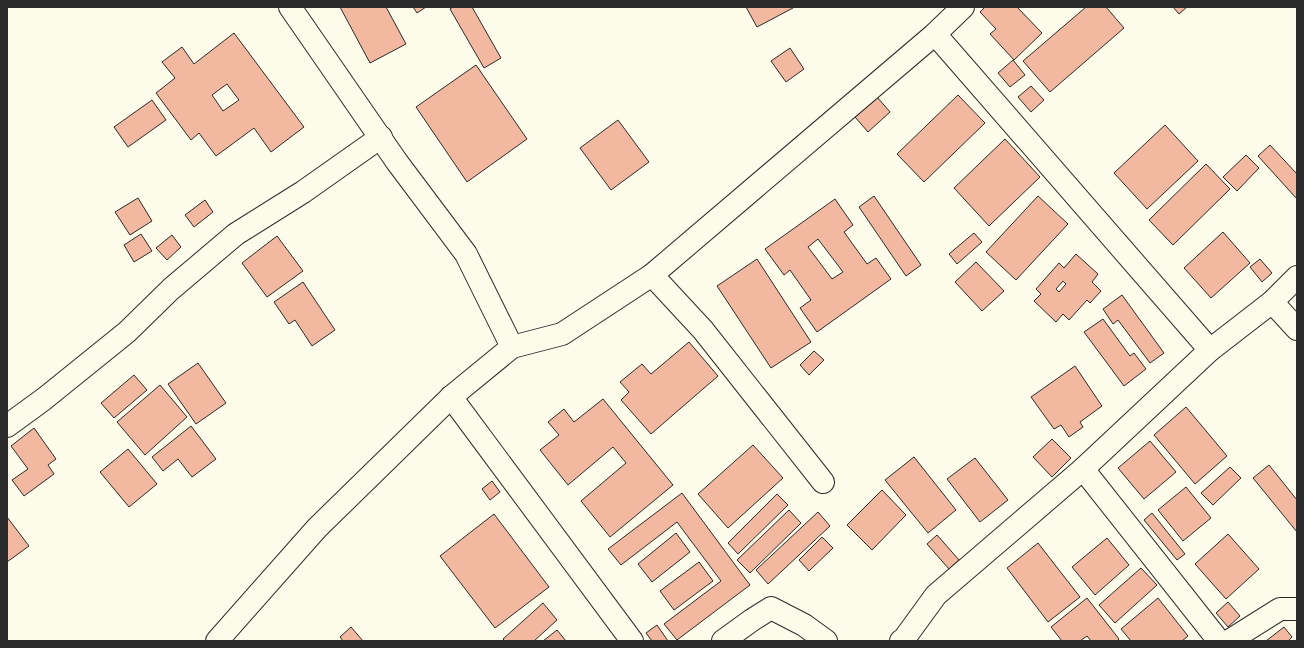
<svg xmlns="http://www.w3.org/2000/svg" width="1304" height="648" font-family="'Sofia Sans Condensed',sans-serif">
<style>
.building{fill:#f2b8a0;stroke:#2b2b2b;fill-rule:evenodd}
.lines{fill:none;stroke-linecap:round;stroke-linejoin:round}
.minor-casing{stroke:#2b2b2b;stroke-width:24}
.minor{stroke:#fdfbea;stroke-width:22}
</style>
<rect width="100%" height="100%" fill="#fdfbea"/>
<g class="building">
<path d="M340,7h46l20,37 -36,19z"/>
<path d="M413,7h13l-9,6z"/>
<path d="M453,7h19l29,51 -17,10 -34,-59z"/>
<path d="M746,7h46l1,1 -36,19z"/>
<path d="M985,7h32l25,26 -28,27 -24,-26 6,-5 -16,-17z"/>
<path d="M1086,7h20l18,21 -74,64 -27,-31z"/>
<path d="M1173,7h14l-8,7z"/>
<path d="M234,33l70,94 -33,25 -17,-24 -38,28 -17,-23 -8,7 -35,-47 19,-15 -13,-16 20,-15 12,17zM227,84l12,16 -16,11 -11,-16z"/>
<path d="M790,48l14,21 -18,13 -15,-21z"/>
<path d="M1013,60l12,15 -15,12 -12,-14z"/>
<path d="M476,65l51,74 -60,43 -51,-75z"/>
<path d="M1031,86l13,14 -13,12 -13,-15z"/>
<path d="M958,95l27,28 -61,59 -27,-28z"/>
<path d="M877,97l13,15 -22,20 -13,-15z"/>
<path d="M152,100l14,20 -38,27 -14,-20z"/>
<path d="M618,120l31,42 -38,28 -31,-42z"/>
<path d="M1165,125l33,36 -51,48 -33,-36z"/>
<path d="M1005,139l35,38 -51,49 -35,-38z"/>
<path d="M1270,145l27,29v25l-39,-43z"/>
<path d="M1246,155l13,13 -22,23 -14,-14z"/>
<path d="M1206,164l24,25 -57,56 -24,-25z"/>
<path d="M874,196l47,69 -15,11 -47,-69z"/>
<path d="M1038,196l30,28 -52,56 -30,-28z"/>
<path d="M138,198l14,23 -22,14 -15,-23z"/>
<path d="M835,199l18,26 -9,7 23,32 9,-6 15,21 -74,53 -17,-24 11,-8 -21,-30 -6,5 -19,-26zM818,239l25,33 -11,7 -24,-32z"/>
<path d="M205,200l8,12 -19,15 -9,-12z"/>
<path d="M1223,232l27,31 -39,35 -27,-30z"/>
<path d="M974,233l8,9 -25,22 -8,-10z"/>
<path d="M141,234l11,17 -18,11 -10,-17z"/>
<path d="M172,235l9,12 -14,13 -11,-12z"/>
<path d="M277,236l26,35 -36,26 -25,-34z"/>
<path d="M1076,254l22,20 -6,8 9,9 -11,12 -3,-3 -18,20 -6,-6 -7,8 -22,-21 7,-7 -5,-5 23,-26 5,5zM1063,281l3,3 -7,8 -3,-3z"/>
<path d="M757,259l54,83 -40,26 -54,-82z"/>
<path d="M1260,259l12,14 -10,9 -12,-15z"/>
<path d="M976,262l28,29 -22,20 -27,-29z"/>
<path d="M303,282l32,48 -23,16 -17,-26 -6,4 -15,-22z"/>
<path d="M1122,295l42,58 -14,10 -32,-43 -5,4 -10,-15z"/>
<path d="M1103,319l27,37 4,-3 12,16 -22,17 -40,-54z"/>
<path d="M689,342l29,34 -67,58 -30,-34 8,-8 -9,-10 22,-18 9,10z"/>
<path d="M814,351l10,9 -15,15 -9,-10z"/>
<path d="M198,363l28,40 -30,21 -28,-40z"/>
<path d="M1075,366l27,40 -22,16 3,5 -14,10 -8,-12 -7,4 -23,-32z"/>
<path d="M134,375l13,15 -33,28 -13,-15z"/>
<path d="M160,385l27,32 -42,38 -28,-33z"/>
<path d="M603,399l70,86 -63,52 -29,-36 45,-38 -13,-16 -45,38 -28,-35 19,-15 -11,-13 16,-13 10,13z"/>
<path d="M1186,407l41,49 -32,28 -41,-49z"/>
<path d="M191,426l25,33 -24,18 -14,-18 -15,12 -11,-14z"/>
<path d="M34,428l22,31 -8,6 6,9 -30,22 -12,-16 16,-11 -17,-23z"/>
<path d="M1052,439l19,19 -19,19 -19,-20z"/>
<path d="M1150,441l26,31 -32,27 -26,-31z"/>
<path d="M753,445l30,33 -55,50 -30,-34z"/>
<path d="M128,449l29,35 -28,23 -29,-35z"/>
<path d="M914,457l42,53 -28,23 -43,-53z"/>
<path d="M975,458l33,42 -28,22 -33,-43z"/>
<path d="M1269,465l28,35v32l-44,-54z"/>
<path d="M1230,467l11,11 -28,27 -12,-12z"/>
<path d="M492,481l8,11 -10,8 -8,-11z"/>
<path d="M1186,487l25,31 -28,23 -25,-31z"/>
<path d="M882,490l24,25 -34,35 -25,-25z"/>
<path d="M682,493l68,92 -73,55 -13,-16 57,-43 -44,-59 -56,43 -13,-16z"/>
<path d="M777,494l11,11 -50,49 -10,-11z"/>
<path d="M789,510l12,13 -51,50 -13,-13z"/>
<path d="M818,512l12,14 -62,58 -12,-14z"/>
<path d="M1152,513l33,41 -8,6 -33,-40z"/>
<path d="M494,514l55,73 -54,41 -55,-72z"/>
<path d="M7,517l22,29 -22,16z"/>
<path d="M676,533l14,19 -38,30 -14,-18z"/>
<path d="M1228,534l31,35 -33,30 -31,-35z"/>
<path d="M937,535l22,25 -10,9 -22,-25z"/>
<path d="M822,537l11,11 -24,23 -10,-11z"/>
<path d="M1107,538l22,27 -34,30 -23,-28z"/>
<path d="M1038,543l42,54 -32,25 -41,-54z"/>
<path d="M699,562l14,19 -39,29 -14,-19z"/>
<path d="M1141,568l16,17 -42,38 -16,-18z"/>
<path d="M1087,598l32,41 -2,2h-26l-4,-5 -7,5h-18l-11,-14z"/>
<path d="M1158,598l30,38 -6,5h-51l-10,-12z"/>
<path d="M1228,602l12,14 -12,11 -12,-14z"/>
<path d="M543,603l14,17 -23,21h-29l-2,-2z"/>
<path d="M657,625l11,16h-16l-6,-8z"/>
<path d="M351,627l12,14h-20l-3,-4z"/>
<path d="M1284,627l8,10 -4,4h-22z"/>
<path d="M557,630l9,11h-23z"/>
</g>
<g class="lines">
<defs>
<g id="minor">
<path d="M290,7l107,155 69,92 46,93"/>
<path d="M935,34l275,316"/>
<path d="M652,275l51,55 120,152"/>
<path d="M1272,302l25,27"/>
<path d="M451,397l181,244"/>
<path d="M7,426l37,-27 83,-67 44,-43 65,-55 67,-42 78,-55"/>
<path d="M1083,469l136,172"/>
<path d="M217,641l100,-113 134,-131 61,-50 50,-13 90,-59 283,-241 28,-27"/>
<path d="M723,641l29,-21 19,-12 33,17 22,16"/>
<path d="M901,641l3,-2 32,-44 147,-126 127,-119 62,-48 25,-25"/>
<path d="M1229,641l51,-32h17"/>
</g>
</defs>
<use href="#minor" class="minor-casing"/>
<use href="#minor" class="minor"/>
</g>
<rect width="1304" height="648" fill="none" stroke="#2b2b2b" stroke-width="16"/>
</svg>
